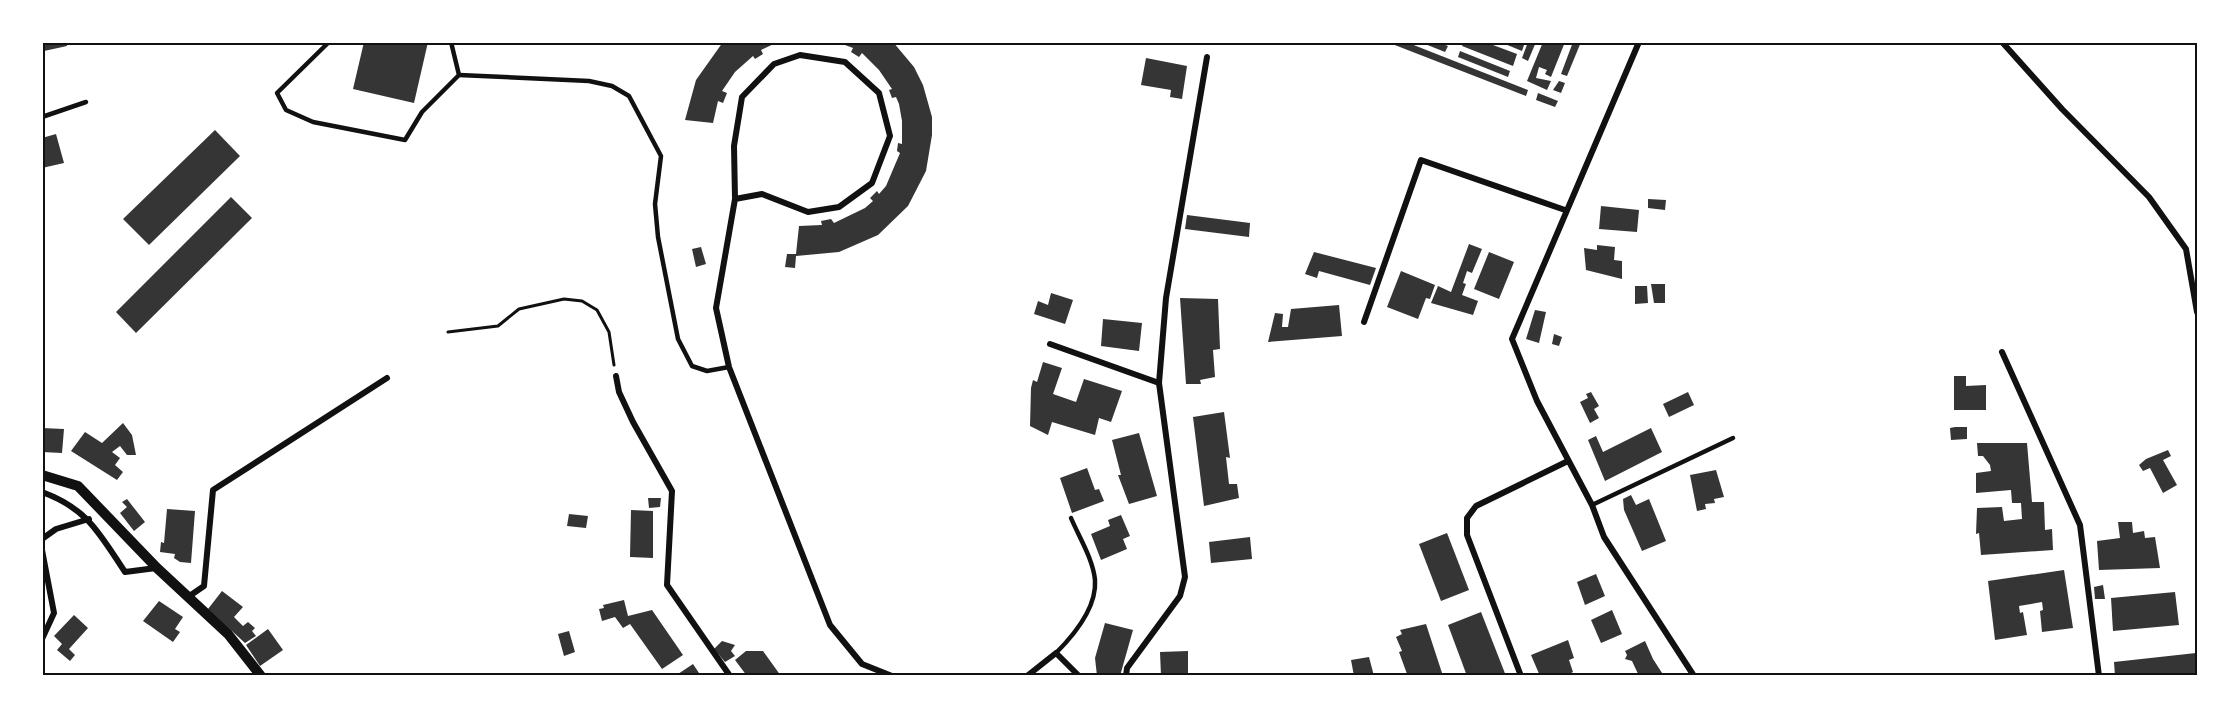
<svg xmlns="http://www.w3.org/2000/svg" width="2239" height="718" font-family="'Public Sans',sans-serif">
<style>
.building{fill:#353535}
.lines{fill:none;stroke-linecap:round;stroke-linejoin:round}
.path{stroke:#111;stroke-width:3}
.service{stroke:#111;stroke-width:4.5}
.minor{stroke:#111;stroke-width:6}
.tertiary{stroke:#111;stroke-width:10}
.neatline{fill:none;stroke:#111;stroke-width:2}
</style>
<rect width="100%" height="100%" fill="#fff"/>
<g class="building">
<path d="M42,42h24l1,4 -23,5z"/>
<path d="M364,42h64l-14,61 -61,-14z"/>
<path d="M723,42h55l-17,8 2,4 -8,5 -2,-3 -18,16 -13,19 5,2 -4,10 -5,-2 -5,22 -28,-3 11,-40z"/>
<path d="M837,42h56l21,25 9,18 9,32v18l-6,36 -18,35 -30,29 -39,17 -43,4 -1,12 -10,-1 2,-13h9l3,-28 23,-1 -1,-4 10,-2 3,4 31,-15 8,-7 -3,-3 7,-7 2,3 7,-8 14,-33 -3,-2 1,-8 4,1v-23l-3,-17 -3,-7 -4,1 -3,-8 3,-1 -13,-19 -17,-17 -3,4 -8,-5 2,-4z"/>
<path d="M1387,42h19l122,48 -2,6z"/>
<path d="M1420,42h17l11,4 -3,6z"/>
<path d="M1464,42h21l32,12 -4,12 -51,-20z"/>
<path d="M1500,42h22l2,3 -2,6z"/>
<path d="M1528,42h8l-8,19 -6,-3z"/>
<path d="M1543,42h22l-14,35 -6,-3 2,-4 -8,-3 -3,11 15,3 -4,9 -20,-9z"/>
<path d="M1573,42h8l-14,34 -6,-2z"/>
<path d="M1460,51l50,20 -2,6 -50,-20z"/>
<path d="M1146,58l41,8 -5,33 -12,-2 1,-7 -30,-5z"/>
<path d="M1559,81l6,2 -4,10 -8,-3z"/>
<path d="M1538,93l20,8 -3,6 -19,-7z"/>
<path d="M215,130l25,26 -91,89 -26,-26z"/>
<path d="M56,134l8,29 -22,5v-30z"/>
<path d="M231,197l21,21 -116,115 -20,-21z"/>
<path d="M1648,199l18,1 -1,10 -17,-2z"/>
<path d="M1601,206l38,4 -2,22 -38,-3z"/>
<path d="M1187,215l63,8 -1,14 -64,-8z"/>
<path d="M1469,244l13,5 -10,24 -5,-2 -4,12 3,1 -4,11 16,6 -5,14 -42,-12 7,-17 13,6z"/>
<path d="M1597,245l18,2 -1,13 8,1v18l-36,-9 -2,-22 13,2z"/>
<path d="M701,247l5,17 -10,3 -4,-18z"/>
<path d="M1314,252l62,16 -6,17 -51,-14 -2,7 -12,-4z"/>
<path d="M1489,252l25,10 -15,37 -25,-10z"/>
<path d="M1401,271l34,14 -5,14 -4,-1 -8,21 -31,-12z"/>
<path d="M1651,284h14v19h-11z"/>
<path d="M1635,286h12l1,17 -13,1z"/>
<path d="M1051,293l22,7 -8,24 -31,-10 4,-13 10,4z"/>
<path d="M1180,298l38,1 2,50 -7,1 2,27 -15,3 1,4h-15z"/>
<path d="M1339,305l3,31 -74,6 7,-29 8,1 -1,13h6l3,-18z"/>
<path d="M1535,310l11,2 -7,31 -13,-4z"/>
<path d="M1103,319l39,4 -3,28 -38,-5z"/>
<path d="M1554,334l8,3 -3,9 -7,-2z"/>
<path d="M1043,362l19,6 -9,26 23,8 8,-23 38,12 -11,31 -12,-4 -4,17 -43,-13 -4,13 -18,-9 1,-38 2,-8 4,2z"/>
<path d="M1954,376h12v10l20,-1v25h-32z"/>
<path d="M1591,392l8,14 -5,3 5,9 -9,5 -10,-21 8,-4 -2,-4z"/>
<path d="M1688,392l6,13 -25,12 -6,-13z"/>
<path d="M1224,412l6,46 -4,-1 3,27h8l2,14 -35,8 -11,-89z"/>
<path d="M123,423l9,12 4,20h-9l-7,-9 -8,6 8,6 -5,7 8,7 -6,8 -46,-29 14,-19 17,11z"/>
<path d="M1955,427h12v12l-16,1 -1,-12z"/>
<path d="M42,428l22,1 -2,24 -20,-1z"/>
<path d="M1651,428l11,24 -57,29 -17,-41 8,-4 7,16z"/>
<path d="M1139,433l18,63 -28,8 -11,-29h3l-9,-35z"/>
<path d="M1977,443h50l5,59h12l1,28 7,-1 1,21 -72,5 -2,-22 -3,1 1,-26 25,-1 2,14 18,-2 -1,-16h-9l-1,-13 -35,3v-20l15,-2 -1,-6 -7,-9h-5z"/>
<path d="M2168,450l3,6 -8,4 14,25 -14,8 -13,-25 -7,3 -4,-6 7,-6z"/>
<path d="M1087,468l8,22 4,-1 5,12 -32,12 -12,-35z"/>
<path d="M1716,470l8,27 -10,2 1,4 -10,1 1,5 -9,2 -7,-36z"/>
<path d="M1631,495l5,10 13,-6 17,42 -24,10 -18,-41 -1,-11z"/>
<path d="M648,498h13l-1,9 -11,1z"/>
<path d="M127,499l18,23 -11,9 -14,-18 7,-6 -5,-5z"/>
<path d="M167,509l28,2 -4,52 -11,-1 -6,-4 1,-4 -15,-2 1,-10 3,1z"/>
<path d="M631,510l22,1v47l-23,-1z"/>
<path d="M569,514l19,2 -2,12 -19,-2z"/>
<path d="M1121,515l9,21 -7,3 4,10 -26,11 -10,-26 19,-8 -2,-6z"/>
<path d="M2118,522h14l1,11 11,-2 1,7 10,-1 5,31 -61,2 -2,-29 23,-3z"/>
<path d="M1447,533l22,57 -28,11 -22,-57z"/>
<path d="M1250,537l2,22 -41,4 -2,-21z"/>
<path d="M2064,570l9,58 -31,4 -2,-21 3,-1 -1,-8 -23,4 1,7 3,-1 4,23 -32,5 -7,-59z"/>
<path d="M1596,574l9,22 -20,9 -8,-23z"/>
<path d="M2103,585l2,14h-10l-1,-12z"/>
<path d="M222,591l21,16 -9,10 9,9 5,-4 7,6 -3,3 4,5 -11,7 -37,-34z"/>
<path d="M2175,592l4,33 -66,6 -2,-33z"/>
<path d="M624,600l4,16 24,-6 31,45 -21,14 -32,-45 -7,4 -8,-11 -13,4 -3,-12 5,-1 -1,-3z"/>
<path d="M159,601l24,16 -8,12 5,3 -7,10 -30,-21z"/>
<path d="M1612,610l10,24 -21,9 -10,-23z"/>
<path d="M1481,612l25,64h-39l-19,-51z"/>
<path d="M74,615l14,13 -19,21 6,6 -5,6 -13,-11 5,-6 -8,-8z"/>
<path d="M1105,623l28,7 -13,46h-23l-2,-18z"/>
<path d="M1426,624l17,52h-1l-35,-2 -8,-22 3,-1 -6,-14 6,-3 -2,-4z"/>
<path d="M268,629l15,21 -23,16 -14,-21z"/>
<path d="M569,631l6,21 -11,4 -6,-22z"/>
<path d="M1568,640l6,18 -5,2 4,12 -7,4h-26l-9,-21z"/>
<path d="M722,641l13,4 -4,6 4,5 -10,6 -11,-13z"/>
<path d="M1645,641l8,18 11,17h-25l-7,-15 -7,-2 2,-4 -2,-4z"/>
<path d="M746,651h17l18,25h-34l-12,-16z"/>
<path d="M1188,651v25h-27l-1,-24z"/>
<path d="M2196,653l1,23h-82l-1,-14z"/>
<path d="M1369,657l5,19h-20l-3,-16z"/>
<path d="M693,664l8,12h-26z"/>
</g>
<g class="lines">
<path class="path" d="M448,332l50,-6 21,-17 45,-10 18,2 15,9 12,22 5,33"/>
<g class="service">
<path d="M329,42l-52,51 9,17 27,12 92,18 17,-28 37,-37 -8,-33"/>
<path d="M459,75l130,6 23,5 17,10 32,60 -6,48 3,33 20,102 14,27 15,5 22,-4"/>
<path d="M42,117l44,-15"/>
<path d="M1592,505l141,-67"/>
<path d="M1056,653c18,-18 41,-45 39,-73 -2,-21 -16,-43 -24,-62"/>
</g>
<g class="minor">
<path d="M1639,42l-127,297 25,62 55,104 12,32 90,139"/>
<path d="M2002,42l60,67 87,88 37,52 11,63"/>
<path d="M735,199l27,-5 46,18 31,-5 33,-24 18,-47 -11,-43 -34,-31 -45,-7 -26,9 -32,33 -8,49 1,53 -19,109 13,59 101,258 32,39 30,12"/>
<path d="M1364,322l57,-162 144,50"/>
<path d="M1050,344l109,39"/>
<path d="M2002,352l78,173 19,151"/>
<path d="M616,376l3,16 14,30 39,69 -5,94 63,91"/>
<path d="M42,492c46,17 57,41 83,80l31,-4"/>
<path d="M42,539l14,-10 33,-10"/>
<path d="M42,550l12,63 -12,26"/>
<path d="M188,597l16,-11 9,-96 174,-112"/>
<path d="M1027,676l29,-23 23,23"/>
<path d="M1126,676l1,-8 53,-72 5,-19 -26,-194 7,-85 41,-241"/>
<path d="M1521,676l-54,-141v-17l9,-12 92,-45"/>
</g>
<path class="tertiary" d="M42,475l36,11 79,82 71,66 33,42"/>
</g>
<rect width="2239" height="718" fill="none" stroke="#ffffff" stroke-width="87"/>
<rect x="44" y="44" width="2152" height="630" class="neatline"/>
</svg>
